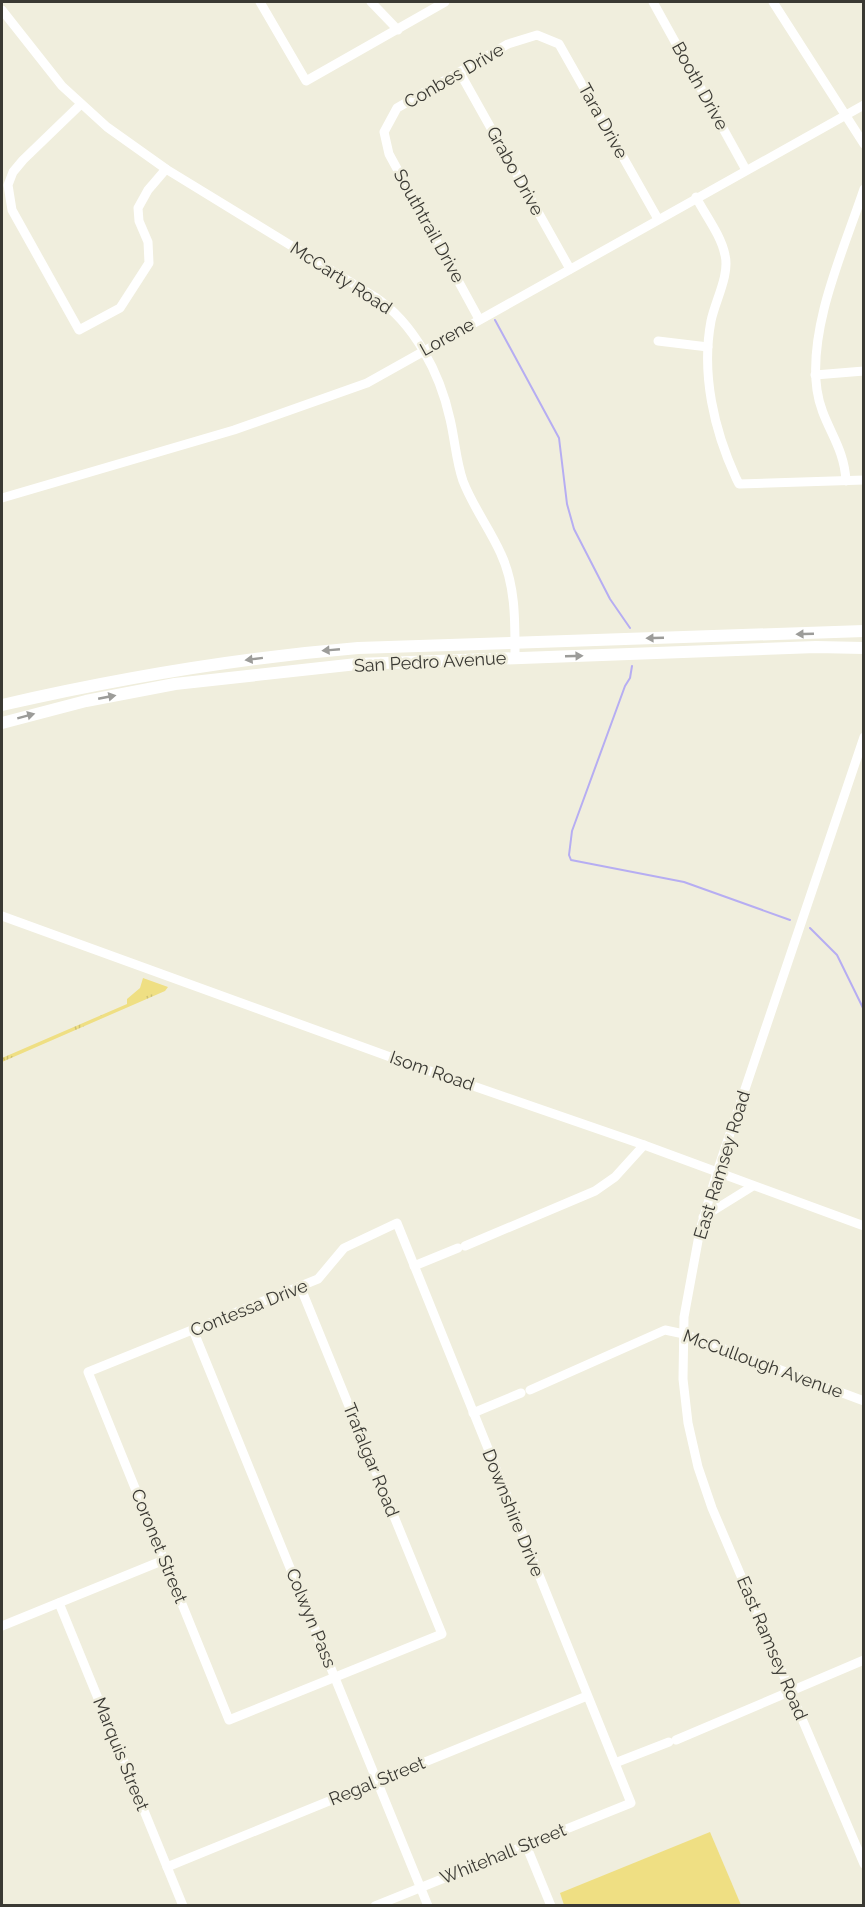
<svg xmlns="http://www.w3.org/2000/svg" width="865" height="1907" font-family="Raleway,sans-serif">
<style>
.grass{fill:url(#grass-tufts)}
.pitch{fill:#efdf83}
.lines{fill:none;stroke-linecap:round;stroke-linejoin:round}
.stream{stroke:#b6adf2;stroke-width:2}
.minor{stroke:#fff;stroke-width:9}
.major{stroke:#fff;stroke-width:12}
.oneway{fill:#9c9c99}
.labels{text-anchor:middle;stroke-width:5;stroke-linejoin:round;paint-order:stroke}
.street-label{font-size:18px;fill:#3a3933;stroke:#f0eedd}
</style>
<defs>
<pattern id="grass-tufts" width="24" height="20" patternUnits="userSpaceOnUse" patternTransform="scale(1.5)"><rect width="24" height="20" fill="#efdf83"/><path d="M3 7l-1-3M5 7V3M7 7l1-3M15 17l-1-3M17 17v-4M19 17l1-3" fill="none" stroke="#cec072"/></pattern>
</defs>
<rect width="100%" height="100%" fill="#f0eedd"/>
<path class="grass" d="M143,978l25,9 -3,4 -163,71v-4l125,-54v-5l13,-11z"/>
<path class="pitch" d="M710,1832l31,73h-177l-4,-12z"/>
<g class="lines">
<g class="stream">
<path d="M495,320l64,118 8,66 7,25 36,70 20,29"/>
<path d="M632,666l-2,12 -5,8 -53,145 -3,24 2,5 113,22 106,38"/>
<path d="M810,928l27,27 27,55"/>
</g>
<g class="minor">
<path d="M260,2l46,79 139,-79"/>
<path d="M371,2l27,28"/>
<path d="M653,2l93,168"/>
<path d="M773,2l91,142"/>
<path d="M2,10l60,76 45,41 59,42 209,128c39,26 65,76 75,122 5,21 6,42 13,62 10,26 27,48 38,73 15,32 14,69 14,104"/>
<path d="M460,73l110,196"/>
<path d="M81,104l-58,56 -10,12 -5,13 4,25 67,120 41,-22 29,-45 -1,-21 -9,-21 -1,-13 10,-18 18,-21"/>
<path d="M696,197c9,18 25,38 29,58 5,20 -10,46 -14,66 -10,53 3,109 25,157l3,6 125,-4"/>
<path d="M479,319l-90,-165 -5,-22 13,-24 111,-64 29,-9 22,9 99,175"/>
<path d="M658,341l50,6"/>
<path d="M815,375l49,-4"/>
<path d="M846,481c-2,-38 -24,-56 -29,-91 -9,-63 27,-141 47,-201"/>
<path d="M2,498l232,-68 133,-47 497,-278"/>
<path d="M864,737l-147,435 -17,58 -16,87 -1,62 5,44 10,44 14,41 152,356"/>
<path d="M2,916l402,146 240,83 220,81"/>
<path d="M703,1217l50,-31"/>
<path d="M465,1246l130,-55 20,-14 29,-32"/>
<path d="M414,1266l44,-18"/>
<path d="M300,1286l142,348 -213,86 -141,-348 230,-93 26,-31 53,-25 234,580 -256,103"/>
<path d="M193,1330l235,576"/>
<path d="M530,1390l135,-60 19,4 180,67"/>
<path d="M473,1413l48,-20"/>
<path d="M59,1603l124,303"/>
<path d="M2,1626l162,-66"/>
<path d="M676,1740l188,-80"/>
<path d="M615,1763l54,-21"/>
<path d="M526,1845l25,61"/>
<path d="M167,1867l420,-171"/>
</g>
<g class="major">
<path d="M2,705c117,-27 235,-47 356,-57l506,-17"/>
<path d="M2,723l84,-22 89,-17 182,-20 459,-17 48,1"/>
</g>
</g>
<defs><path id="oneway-solid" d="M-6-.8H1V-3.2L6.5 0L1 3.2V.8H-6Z" transform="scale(1.5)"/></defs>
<g class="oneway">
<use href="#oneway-solid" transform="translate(805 634) rotate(178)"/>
<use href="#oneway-solid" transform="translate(655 638) rotate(178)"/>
<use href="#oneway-solid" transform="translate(331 650) rotate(175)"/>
<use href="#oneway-solid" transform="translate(574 656) rotate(-2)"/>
<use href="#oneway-solid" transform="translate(254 659) rotate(173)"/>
<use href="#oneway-solid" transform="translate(107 697) rotate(-11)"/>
<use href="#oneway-solid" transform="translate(26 716) rotate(-15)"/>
</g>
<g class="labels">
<g class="street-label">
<text transform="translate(454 76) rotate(-30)" y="6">Conbes Drive</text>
<text transform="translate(700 86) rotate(61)" y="6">Booth Drive</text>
<text transform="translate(603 121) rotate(61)" y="6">Tara Drive</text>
<text transform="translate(515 171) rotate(61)" y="6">Grabo Drive</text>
<text transform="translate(429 226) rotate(61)" y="6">Southtrail Drive</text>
<text transform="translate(341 278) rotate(33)" y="6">McCarty Road</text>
<text transform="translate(447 337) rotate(-29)" y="6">Lorene</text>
<text transform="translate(430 662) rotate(-3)" y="6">San Pedro Avenue</text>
<text transform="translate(432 1071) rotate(19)" y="6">Isom Road</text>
<text transform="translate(722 1165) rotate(-73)" y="6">East Ramsey Road</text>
<text transform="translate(249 1308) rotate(-22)" y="6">Contessa Drive</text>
<text transform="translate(763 1364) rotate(20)" y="6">McCullough Avenue</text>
<text transform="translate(371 1460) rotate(68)" y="6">Trafalgar Road</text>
<text transform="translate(513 1513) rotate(68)" y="6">Downshire Drive</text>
<text transform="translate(159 1546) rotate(68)" y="6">Coronet Street</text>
<text transform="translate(311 1618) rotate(68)" y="6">Colwyn Pass</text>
<text transform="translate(772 1648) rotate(67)" y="6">East Ramsey Road</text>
<text transform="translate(121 1754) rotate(68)" y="6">Marquis Street</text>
<text transform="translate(377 1781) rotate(-22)" y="6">Regal Street</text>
<text transform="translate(503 1854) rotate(-22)" y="6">Whitehall Street</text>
</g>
</g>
<rect width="865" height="1907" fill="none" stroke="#3a3933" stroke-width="6"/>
</svg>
